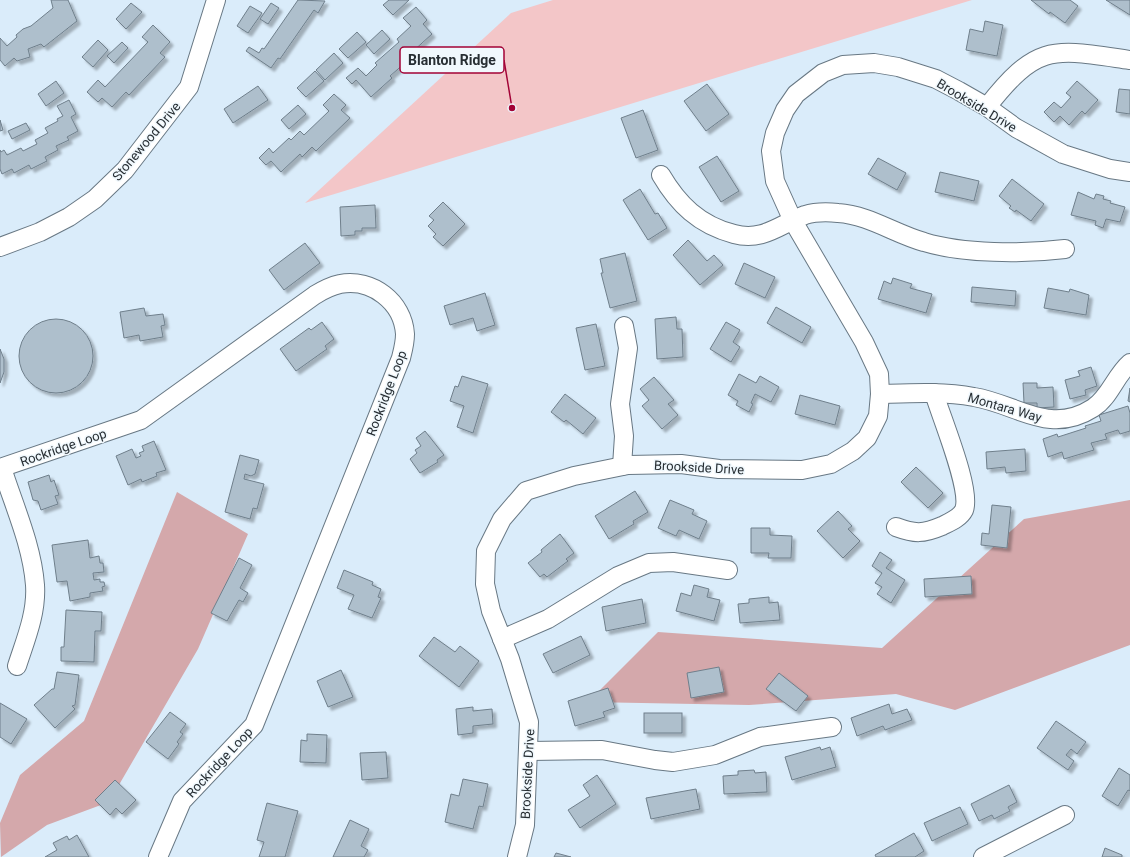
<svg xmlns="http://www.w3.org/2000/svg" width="1130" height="857" font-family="Roboto,sans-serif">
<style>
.green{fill:#f3c6c8}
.forest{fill:#d4a8ab}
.building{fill:#aebfcc;stroke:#6f7f8b;filter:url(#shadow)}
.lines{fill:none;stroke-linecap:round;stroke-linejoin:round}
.street-casing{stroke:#687884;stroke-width:20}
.street{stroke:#fff;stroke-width:18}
.labels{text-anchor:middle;stroke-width:3;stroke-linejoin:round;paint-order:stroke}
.street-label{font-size:13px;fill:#272e33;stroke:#f0f8fd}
.leader{fill:none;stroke:#a20236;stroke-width:1.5}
.callout-dot{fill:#a20236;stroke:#f0f8fd;stroke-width:1.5}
.callout{fill:#f0f8fd;stroke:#a20236;stroke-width:1.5}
.callout-label{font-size:14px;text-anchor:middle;font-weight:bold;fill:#272e33}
</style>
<defs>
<filter id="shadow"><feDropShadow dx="3.5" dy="3.5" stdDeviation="1" flood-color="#0004"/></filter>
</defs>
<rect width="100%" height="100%" fill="#daecfa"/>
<path class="green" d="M553,0h419l-667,203 206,-190z"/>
<g class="forest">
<path d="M177,492l71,42 -50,115 -89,153 -62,23 -46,32 -1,-34 20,-48 64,-54z"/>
<path d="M1130,500v145l-175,65 -59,-16 -147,11 -161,-3 70,-70 224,16 142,-129z"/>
</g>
<g class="building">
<path d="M51,0h17l9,21 -33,26 -3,-3 -13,5 2,8 -13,4 -3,-3 -9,8 -5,-6v-22l7,8 10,-9 -1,-2 7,-6 8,-3 22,-18z"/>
<path d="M298,0l27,1 -7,12 -4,-3 -34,49 -2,-1 -7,10 -25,-17 3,-4 10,6 3,-5 2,1z"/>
<path d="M389,0h20l-16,15 -10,-10z"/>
<path d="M1031,0h39l8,6 -13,17 -15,-11 -1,2z"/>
<path d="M1106,0h24v15z"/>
<path d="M131,3l11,9 -16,17 -10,-10z"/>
<path d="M271,3l8,5 -11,16 -8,-5z"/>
<path d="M250,6l12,7 -14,20 -11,-7z"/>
<path d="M416,7l11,13 -4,4 9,10 -21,19 2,3 -23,20 2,2 -21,19 -15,-17 -4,4 -6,-6 12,-10 8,8 11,-11 -2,-2 24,-21 -2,-3 14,-13 -8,-8z"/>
<path d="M985,21l18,4 -6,31 -31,-6 4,-21 13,3z"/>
<path d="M153,25l17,17 -10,11 5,4 -36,38 -3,-3 -14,15 -10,-9 -4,4 -11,-10 11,-12 7,7 43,-45 -6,-5z"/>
<path d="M382,30l8,9 -16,15 -8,-9z"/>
<path d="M357,32l9,10 -18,16 -9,-9z"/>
<path d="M98,40l10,10 -15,17 -11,-10z"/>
<path d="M122,42l6,6 -14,15 -7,-7z"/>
<path d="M334,53l9,10 -18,17 -9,-10z"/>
<path d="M315,71l9,10 -18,16 -9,-9z"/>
<path d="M56,81l8,12 -18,13 -8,-12z"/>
<path d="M1077,81l21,19 -13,14 -3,-3 -13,14 -9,-9 -6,6 -10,-10 10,-10 7,6 10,-11 -5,-4z"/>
<path d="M707,84l22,30 -23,17 -22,-30z"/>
<path d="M258,86l10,14 -35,23 -9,-14z"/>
<path d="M1119,89l11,1v24l-14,-2z"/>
<path d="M334,94l12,11 -5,5 9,8 -34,33 -4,-4 -10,10 -2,-3 -19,18 -10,-11 -5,4 -7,-7 10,-10 4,5 16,-15 2,2 9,-9 4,4 25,-24 -6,-6z"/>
<path d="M69,100l7,14 -5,3 7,14 -11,6 2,3 -13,6 2,4 -13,7 2,4 -16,8 -2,-4 -15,8 -2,-4 -10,5 -2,-5v-19l1,2 3,-2 3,5 14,-7 2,3 14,-7 -2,-4 13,-7 -3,-5 13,-7 -1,-2 6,-3 -6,-10z"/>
<path d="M298,105l8,9 -17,15 -8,-9z"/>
<path d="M643,110l15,40 -22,8 -15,-40z"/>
<path d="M0,120l3,10 -3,1z"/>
<path d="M26,123l4,7 -18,9 -4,-8z"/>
<path d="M717,156l22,35 -18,11 -22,-35z"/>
<path d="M878,158l28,15 -9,17 -29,-16z"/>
<path d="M940,172l39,9 -5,20 -39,-9z"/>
<path d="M1012,179l32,25 -13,17 -15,-11 -1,2 -6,-4 2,-2 -12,-10z"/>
<path d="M640,189l15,25 3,-1 9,15 -19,12 -25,-40z"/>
<path d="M1078,192l16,7 2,-5 8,2 -1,3 8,2 -1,2 15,4 -5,15 -14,-3 -3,9 -8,-3 1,-4 -25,-6z"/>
<path d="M443,202l22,22 -22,22 -10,-9 3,-3 -8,-8 6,-6 -5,-4z"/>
<path d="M375,205l1,23h-14v3h-7v4l-14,1 -1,-29z"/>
<path d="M688,240l19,21 7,-6 9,10 -23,20 -27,-30z"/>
<path d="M305,243l15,20 -36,27 -15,-20z"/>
<path d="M625,253l12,48 -27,7 -9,-35h2l-3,-14z"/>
<path d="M744,263l31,14 -10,21 -30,-14z"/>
<path d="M893,278l19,6 -2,4 22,6 -6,19 -48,-14 6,-18 7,3z"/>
<path d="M972,287l44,4 -1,15 -44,-4z"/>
<path d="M1048,288l21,4 1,-3 19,6 -3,20 -42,-7z"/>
<path d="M485,293l10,32 -18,6 -4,-13 -23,7 -6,-19z"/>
<path d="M776,307l35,20 -9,16 -35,-20z"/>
<path d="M144,308l2,8 17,-2 2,11 -4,1 2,11 -23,4 -1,-6 -15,3 -4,-26z"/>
<path d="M676,317l1,12h5l1,28 -26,2 -2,-40z"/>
<circle cx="56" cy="356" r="37"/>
<path d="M322,322l12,17 -9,7 2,3 -31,22 -16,-22 29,-21 2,2z"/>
<path d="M726,322l14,8 -7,12 7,5 -9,15 -21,-13z"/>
<path d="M596,324l9,42 -20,4 -9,-42z"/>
<path d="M0,349l4,10v13l-4,11z"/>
<path d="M1091,367l6,19 -12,4 1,5 -16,4 -5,-19 15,-4 -2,-5z"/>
<path d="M739,374l17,9 4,-7 19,11 -8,15 -16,-8 -4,9 2,1 -4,8 -13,-7 2,-4 -10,-6z"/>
<path d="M462,376l26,8 -15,49 -16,-6 7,-21 -14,-5 5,-15 3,1z"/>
<path d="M654,377l20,23 -6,4 10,11 -16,14 -20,-23 7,-6 -9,-11z"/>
<path d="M1023,383h14v5l16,-1 1,20 -17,1v-5h-13z"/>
<path d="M1130,388v14l-2,-1z"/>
<path d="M565,394l31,24 -13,16 -17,-14 -2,2 -13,-10z"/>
<path d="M800,395l40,11 -5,19 -40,-11z"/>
<path d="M1128,406l2,7v18l-10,3 -2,-4 -13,4 2,5 -16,4 3,7 -30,9 -2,-7 -14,5 -5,-18 14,-5 1,3 28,-9 -1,-2 16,-5 -2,-6z"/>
<path d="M425,431l19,24 -7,5 1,2 -18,11 -10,-14 7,-6 -2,-3 6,-4 -5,-8z"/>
<path d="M154,441l12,29 -10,3 1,3 -15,6 -1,-3 -13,6 -12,-29 16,-7 4,9 5,-2 -2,-3 5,-2 -2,-5z"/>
<path d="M1025,449l1,22 -20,2 -1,-6 -18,2 -1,-17z"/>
<path d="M240,455l19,5 -4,14 -4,2 -6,-2 -1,5 20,5 -7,25 -4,-1 -3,11 -25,-7z"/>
<path d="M916,467l27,26 -15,15 -27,-26z"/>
<path d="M49,475l2,7 3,-2 5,15 -4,1 3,8 -17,6 -3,-9 -5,-1 -5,-18z"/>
<path d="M635,491l13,21 -15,9 1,3 -25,15 -14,-23z"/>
<path d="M670,500l24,10 -2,4 15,7 -8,18 -20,-9 -3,6 -18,-8z"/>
<path d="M992,505l19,2 -4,41 -26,-3 1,-12 7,1z"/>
<path d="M838,511l14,15 -4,3 12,12 -17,17 -26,-27z"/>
<path d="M751,528h19v7l22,1 -1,22h-23l1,-5h-18z"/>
<path d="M560,534l14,19 -8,6 2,2 -21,16 -3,-3 -4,3 -12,-14 14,-11 -1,-2z"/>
<path d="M88,540l2,18 9,-2 1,7h3l1,9 -11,1 1,7 6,-1v3h4l1,4 -3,1 1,4 -13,2v4l-20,4 -3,-20 -10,1 -5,-37z"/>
<path d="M880,552l12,8 -6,8 19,12 -14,23 -14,-9 5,-7 -7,-4 7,-10 -10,-7z"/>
<path d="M239,558l13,7 -12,23 8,5 -5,9 -4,-2 -12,21 -16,-8z"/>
<path d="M344,570l29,12 -1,3 9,4 -3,8 3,1 -9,20 -24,-9 6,-14 -17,-7z"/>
<path d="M971,576l1,18 -47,3 -1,-18z"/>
<path d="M694,585l15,4 -2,8 13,3 -6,21 -38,-10 5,-18 10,3z"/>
<path d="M769,597v6l9,-1 2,18 -40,3 -2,-19 11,-1v-4z"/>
<path d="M642,599l4,24 -40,8 -4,-24z"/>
<path d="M66,610l36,2 -1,19h-6l-1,31 -33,-1v-14h3z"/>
<path d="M581,636l9,19 -37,18 -10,-19z"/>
<path d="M434,637l21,15 5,-6 19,15 -20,26 -40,-31z"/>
<path d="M719,667l5,25 -33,6 -4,-25z"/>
<path d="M341,670l12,27 -25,10 -11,-26z"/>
<path d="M57,672l22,3 -4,30 -3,1 3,3 -20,19 -21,-23 18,-16h2z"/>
<path d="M779,673l29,23 -12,15 -30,-22z"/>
<path d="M608,688l7,20 -12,4 2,5 -30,9 -7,-25z"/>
<path d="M0,703l27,16 -16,25 -11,-7z"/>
<path d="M889,704l3,10 15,-5 5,11 -27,10 -2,-4 -26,10 -6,-18z"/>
<path d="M473,707v4l19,-2 1,15 -20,2v7l-15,2 -2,-26z"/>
<path d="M170,712l16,12 -6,8 3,2 -6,8 2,2 -11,15 -22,-17z"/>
<rect x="644" y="713" width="38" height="20"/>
<path d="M1056,721l30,21 -9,12 -6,-5 -5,6 8,6 -6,9 -31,-22z"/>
<path d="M307,734l20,1 -1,28 -26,-1 1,-22 6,1z"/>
<path d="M820,747l1,3 9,-3 6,20 -44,13 -7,-23z"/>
<path d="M386,752l2,26 -26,2 -2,-27z"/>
<path d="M1119,768l11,7v16l-2,-1 -10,16 -16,-10z"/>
<path d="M754,770l1,3 11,-1 1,20 -43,2 -1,-18 15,-1v-4z"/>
<path d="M597,775l19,29 -36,24 -12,-18 22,-14 -7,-11z"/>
<path d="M463,779l25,5 -5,23 -4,-1 -6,23 -28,-7 6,-28 8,2z"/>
<path d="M115,780l21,20 -14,14 -6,-6 -6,7 -15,-15z"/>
<path d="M1009,785l8,17 -9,5 2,4 -16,8 -2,-4 -13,6 -8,-17z"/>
<path d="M696,789l4,20 -49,10 -5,-21z"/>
<path d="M267,803l31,8 -13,46h-26l5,-15 -7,-2z"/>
<path d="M960,807l8,17 -36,17 -8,-18z"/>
<path d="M350,820l19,9 -8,17 7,4 -4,7h-31z"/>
<path d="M914,833l10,18 -9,6h-39l-1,-2z"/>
<path d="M77,835l12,22h-44l12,-7 -4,-7 14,-7 2,4z"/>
<path d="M1105,848l17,7v2h-20z"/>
<path d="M556,853l15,4h-17z"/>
</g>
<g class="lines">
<defs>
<g id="street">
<path d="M987,107c51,-65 66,-58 143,-47"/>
<path d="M661,175c17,29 38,50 73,59 29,8 46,-10 71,-19 10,-3 23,-3 33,-2 31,2 57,21 86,29 39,12 100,12 141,7"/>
<path d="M0,247l40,-15 29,-15 26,-18 30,-29 64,-83 27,-87"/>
<path d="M880,394c31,-1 63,-3 94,3 43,7 75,39 119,11 17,-11 22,-32 37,-45"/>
<path d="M622,466l2,-30 -4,-32 8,-56 -4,-22"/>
<path d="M0,468l141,-48 174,-125c8,-5 16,-9 25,-11 32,-6 63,18 65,50 0,9 -2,16 -4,24l-147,367 -72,76 -24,56"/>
<path d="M2,468c12,38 30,77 33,117 2,28 -10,56 -18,81"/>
<path d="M896,527c19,7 27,7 46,-1 8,-4 18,-8 22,-16 8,-20 -23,-93 -30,-117"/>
<path d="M502,639l46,-20 70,-43 31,-13 24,-1 55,8"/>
<path d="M529,751l73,-1 53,10 18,2 42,-7 45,-18 72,-10"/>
<path d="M517,857l8,-32 4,-103 -19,-63 -19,-48 -6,-27 1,-33 16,-32 24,-28 48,-15 54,-11 53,-1 38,5 83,1 29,-6 22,-13 14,-13 11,-22 2,-22 -1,-20 -15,-32 -71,-121 -18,-40 -4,-30 4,-18 10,-23 11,-16 27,-21 20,-8 31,-2 24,4 38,12 23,12 28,16 29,21 47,26 47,15 20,3"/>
<path d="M983,857l82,-42"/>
</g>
</defs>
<use href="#street" class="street-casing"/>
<use href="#street" class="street"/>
</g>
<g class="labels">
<g class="street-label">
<text transform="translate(977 105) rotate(31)" y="5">Brookside Drive</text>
<text transform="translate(146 141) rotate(-50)" y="5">Stonewood Drive</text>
<text transform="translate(386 393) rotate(-69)" y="5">Rockridge Loop</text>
<text transform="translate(1005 407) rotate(16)" y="5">Montara Way</text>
<text transform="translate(63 447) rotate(-19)" y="5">Rockridge Loop</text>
<text transform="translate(699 467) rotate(3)" y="5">Brookside Drive</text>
<text transform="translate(219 762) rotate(-47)" y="5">Rockridge Loop</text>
<text transform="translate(527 774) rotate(-87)" y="5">Brookside Drive</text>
</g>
</g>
<path class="leader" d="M512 108L504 60"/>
<circle class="callout-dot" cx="512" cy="108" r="4"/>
<rect class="callout" x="400" y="47" width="104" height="26" rx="4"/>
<g class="callout-label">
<text x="452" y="65">Blanton Ridge</text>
</g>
</svg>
